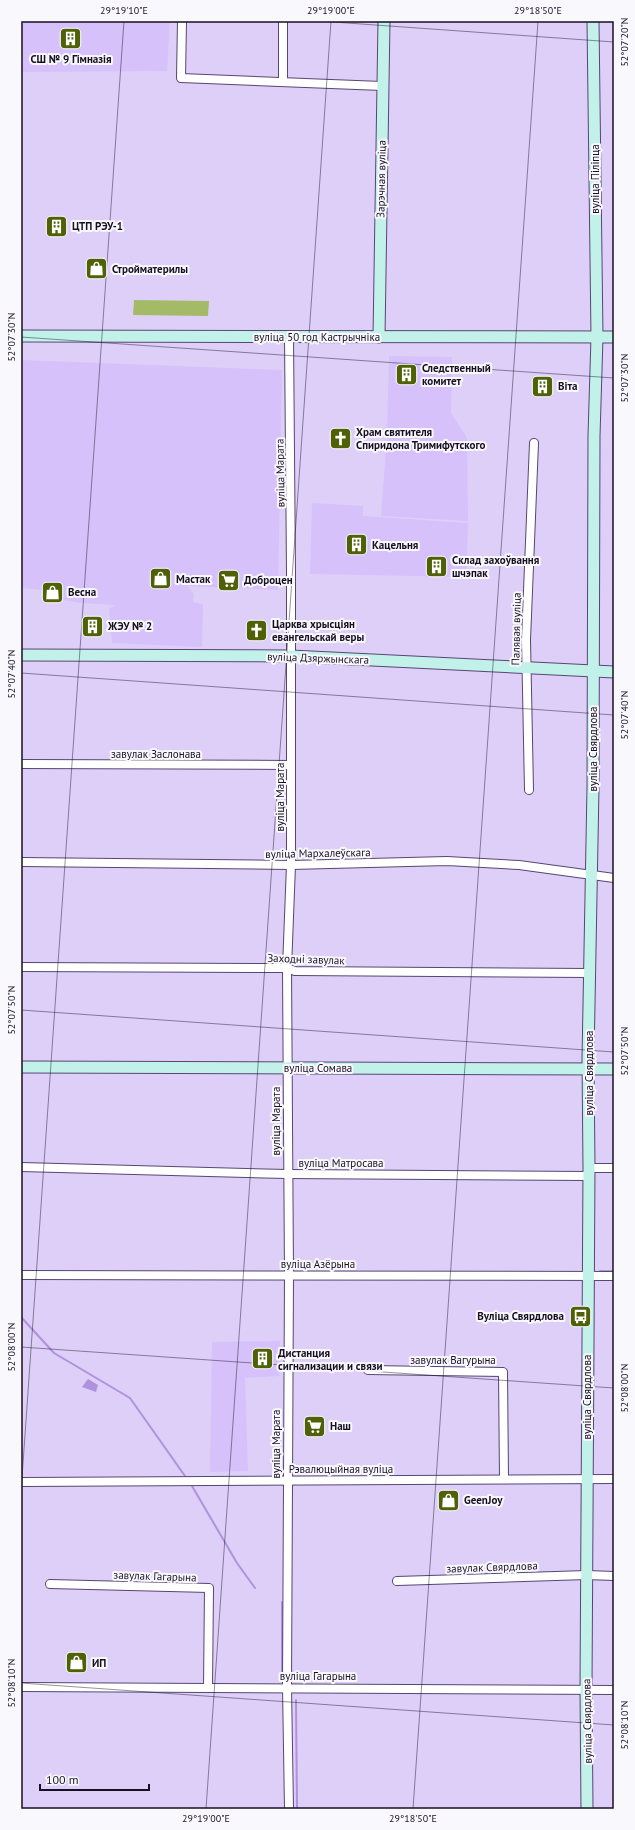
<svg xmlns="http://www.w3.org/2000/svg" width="635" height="1830" font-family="'PT Sans',sans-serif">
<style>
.built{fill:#d6c1fb}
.green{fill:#a4ba67}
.water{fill:#af91dd}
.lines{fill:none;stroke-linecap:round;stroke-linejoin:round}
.stream{stroke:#af91dd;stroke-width:2}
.street-casing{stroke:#574672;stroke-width:10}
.secondary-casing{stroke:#574672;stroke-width:13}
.street{stroke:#fff;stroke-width:8}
.secondary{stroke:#c2f1ea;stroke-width:11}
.ticks{fill:none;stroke:#181022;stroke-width:1;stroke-opacity:0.45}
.labels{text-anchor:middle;stroke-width:4;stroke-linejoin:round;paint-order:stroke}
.poi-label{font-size:11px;font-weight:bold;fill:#181022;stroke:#f9f8fd;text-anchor:start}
.street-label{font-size:11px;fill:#181022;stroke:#f9f8fd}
.neatline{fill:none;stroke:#181022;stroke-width:1.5}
.ticks-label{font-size:10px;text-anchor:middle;fill:#181022}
</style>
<rect width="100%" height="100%" fill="#decff9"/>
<g class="built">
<path d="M21,21h149l-3,50 -146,1z"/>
<path d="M389,356l63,1 -1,56 16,25 1,83 -87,-5 6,-80z"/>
<path d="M21,360l261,10 -4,220 -91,-4 7,8 -1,8 10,2 -1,43 -90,-4 -3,-34 6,-4 -34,-2 -39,-6v-7l-21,-2z"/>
<path d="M312,503l51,3v10l105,7 -2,54 -156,-3z"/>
<path d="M280,1341l-1,35 -34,2 3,93 -38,1 2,-130z"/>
</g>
<path class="green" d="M134,300l75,1 -1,15 -75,-1z"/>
<path class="water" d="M88,1379l10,6 -2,7 -14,-5z"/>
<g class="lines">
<g class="stream">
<path d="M600,1271h14"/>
<path d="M21,1317l33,36 76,45 55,78"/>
<path d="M192,1486l45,77 18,25"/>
<path d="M282,1602v77"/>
<path d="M296,1700l1,109"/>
</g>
<defs>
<g id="street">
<path d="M182,21l-1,57 201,8"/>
<path d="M283,81v-60"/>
<path d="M21,764l270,1"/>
<path d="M529,790l-3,-150 8,-197"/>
<path d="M21,862l270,3 156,-4 72,4 95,13"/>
<path d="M21,967l266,1 8,3 295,2"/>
<path d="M21,1167l266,7 302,2"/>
<path d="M589,1168h25"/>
<path d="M21,1275l593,1"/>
<path d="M368,1370l135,2 1,107"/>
<path d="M21,1482l593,-3"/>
<path d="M397,1581l190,-6 27,1"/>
<path d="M50,1584l159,4 -1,99"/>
<path d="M21,1687l593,3"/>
<path d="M289,1809l-2,-122 2,-412 -2,-307 4,-103v-293l-2,-236"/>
</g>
<g id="secondary">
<path d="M21,336l593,1"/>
<path d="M379,337l5,-316"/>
<path d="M21,655l270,1 323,16"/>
<path d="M21,1067l593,2"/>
<path d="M587,1809l-1,-119 3,-522 -1,-109 5,-272 1,-351 3,-99 -4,-316"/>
</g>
</defs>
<use href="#street" class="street-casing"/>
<use href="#secondary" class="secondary-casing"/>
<use href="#street" class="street"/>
<use href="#secondary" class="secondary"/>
</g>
<path class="ticks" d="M319,21l295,21M21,337l593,41M21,673l593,42M21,1010l593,42M21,1347l593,41M21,1492l103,-1471M21,1683l593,42M206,1809l125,-1788M413,1809l125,-1788"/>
<defs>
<symbol id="building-square" viewBox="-11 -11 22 22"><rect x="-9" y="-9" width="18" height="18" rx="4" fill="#4f6106" stroke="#f9f8fd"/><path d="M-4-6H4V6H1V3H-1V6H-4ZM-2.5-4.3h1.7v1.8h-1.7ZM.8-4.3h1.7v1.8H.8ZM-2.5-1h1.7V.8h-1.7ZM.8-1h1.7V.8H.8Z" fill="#fff"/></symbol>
<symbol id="shop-square" viewBox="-11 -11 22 22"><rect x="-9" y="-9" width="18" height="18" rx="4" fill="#4f6106" stroke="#f9f8fd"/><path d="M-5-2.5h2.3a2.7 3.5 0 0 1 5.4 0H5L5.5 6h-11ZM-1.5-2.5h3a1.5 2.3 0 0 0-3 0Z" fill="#fff"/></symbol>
<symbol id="church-square" viewBox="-11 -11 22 22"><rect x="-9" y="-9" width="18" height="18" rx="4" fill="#4f6106" stroke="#f9f8fd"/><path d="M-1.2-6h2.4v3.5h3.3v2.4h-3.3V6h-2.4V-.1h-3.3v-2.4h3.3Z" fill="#fff"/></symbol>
<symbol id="supermarket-square" viewBox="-11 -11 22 22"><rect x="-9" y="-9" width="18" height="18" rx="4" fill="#4f6106" stroke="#f9f8fd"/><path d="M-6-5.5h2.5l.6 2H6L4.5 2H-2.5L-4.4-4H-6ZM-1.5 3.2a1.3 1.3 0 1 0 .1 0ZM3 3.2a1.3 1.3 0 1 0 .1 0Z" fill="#fff"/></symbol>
<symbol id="bus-square" viewBox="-11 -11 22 22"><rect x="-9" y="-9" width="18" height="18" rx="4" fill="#4f6106" stroke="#f9f8fd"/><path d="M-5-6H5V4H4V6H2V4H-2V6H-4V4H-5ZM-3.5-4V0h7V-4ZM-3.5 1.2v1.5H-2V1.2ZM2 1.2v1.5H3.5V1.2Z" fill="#fff"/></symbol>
</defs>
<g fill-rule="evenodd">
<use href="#building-square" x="58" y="26" width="25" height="25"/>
<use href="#building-square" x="44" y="214" width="25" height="25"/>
<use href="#shop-square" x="84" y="256" width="25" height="25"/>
<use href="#building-square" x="394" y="362" width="25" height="25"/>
<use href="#building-square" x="530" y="374" width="25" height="25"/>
<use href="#church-square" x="328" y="426" width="25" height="25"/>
<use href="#building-square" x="344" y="532" width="25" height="25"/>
<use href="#building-square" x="424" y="554" width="25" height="25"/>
<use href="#shop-square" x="148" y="566" width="25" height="25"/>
<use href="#supermarket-square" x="216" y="568" width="25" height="25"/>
<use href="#shop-square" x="40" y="580" width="25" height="25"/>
<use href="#building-square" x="80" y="614" width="25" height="25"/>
<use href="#church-square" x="244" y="618" width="25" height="25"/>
<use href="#bus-square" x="568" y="1304" width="25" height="25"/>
<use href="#building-square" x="250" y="1346" width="25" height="25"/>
<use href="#supermarket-square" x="302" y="1414" width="25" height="25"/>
<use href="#shop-square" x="436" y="1488" width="25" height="25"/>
<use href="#shop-square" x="64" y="1650" width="25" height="25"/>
</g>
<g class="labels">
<g class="poi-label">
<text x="71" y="63" text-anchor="middle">СШ № 9 Гімназія</text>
<text x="72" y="230">ЦТП РЭУ-1</text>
<text x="112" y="273">Стройматерилы</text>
<text x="422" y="372">Следственный<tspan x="422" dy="13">комитет</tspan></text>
<text x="558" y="390">Віта</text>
<text x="356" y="436">Храм святителя<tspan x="356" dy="13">Спиридона Тримифутского</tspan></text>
<text x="372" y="549">Кацельня</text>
<text x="452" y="564">Склад захоўвання<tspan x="452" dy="13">шчэпак</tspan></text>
<text x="176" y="583">Мастак</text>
<text x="244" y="584">Доброцен</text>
<text x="68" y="596">Весна</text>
<text x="272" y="628">Царква хрысціян<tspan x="272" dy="13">евангельскай веры</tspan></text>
<text x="108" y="630">ЖЭУ № 2</text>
<text x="564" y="1320" text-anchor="end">Вуліца Свярдлова</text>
<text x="278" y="1357">Дистанция<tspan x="278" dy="13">сигнализации и связи</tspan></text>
<text x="330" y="1430">Наш</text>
<text x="464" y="1504">GeenJoy</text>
<text x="92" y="1667">ИП</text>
</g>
<g class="street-label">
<text transform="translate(381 179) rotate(-89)" y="4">Зарэчная вуліца</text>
<text transform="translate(595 179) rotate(-90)" y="4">вуліца Піліпца</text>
<text x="317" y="341">вуліца 50 год Кастрычніка</text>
<text transform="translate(280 473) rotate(-91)" y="4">вуліца Марата</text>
<text transform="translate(516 629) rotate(-89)" y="4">Палявая вуліца</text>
<text transform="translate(318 658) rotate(2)" y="4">вуліца Дзяржынскага</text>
<text transform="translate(593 749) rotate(-90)" y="4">вуліца Свярдлова</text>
<text x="156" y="758">завулак Заслонава</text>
<text transform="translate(280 797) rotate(-90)" y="4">вуліца Марата</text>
<text transform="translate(318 853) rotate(-1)" y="4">вуліца Мархалеўскага</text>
<text transform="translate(306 959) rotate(2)" y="4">Заходні завулак</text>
<text x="318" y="1072">вуліца Сомава</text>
<text transform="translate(589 1073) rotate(-90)" y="4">вуліца Свярдлова</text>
<text transform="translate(276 1121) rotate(-90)" y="4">вуліца Марата</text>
<text x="341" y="1167">вуліца Матросава</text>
<text x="318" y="1268">вуліца Азёрына</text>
<text x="453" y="1364">завулак Вагурына</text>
<text transform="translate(587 1397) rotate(-90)" y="4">вуліца Свярдлова</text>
<text transform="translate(276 1444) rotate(-90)" y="4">вуліца Марата</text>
<text x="341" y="1473">Рэвалюцыйная вуліца</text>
<text transform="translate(492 1567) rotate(-2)" y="4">завулак Свярдлова</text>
<text transform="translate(155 1576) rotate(2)" y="4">завулак Гагарына</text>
<text x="318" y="1680">вуліца Гагарына</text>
<text transform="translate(587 1721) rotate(-91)" y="4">вуліца Свярдлова</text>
</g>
</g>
<rect width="635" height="1830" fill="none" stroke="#f9f8fd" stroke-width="44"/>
<path d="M40 1784v6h109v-6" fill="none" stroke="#181022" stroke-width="2"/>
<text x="46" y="1784" font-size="12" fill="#181022" stroke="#f9f8fd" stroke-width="3" paint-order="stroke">100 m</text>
<rect x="22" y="22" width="591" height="1786" class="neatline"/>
<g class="ticks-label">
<text x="124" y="14">29°19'10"E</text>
<text x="331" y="14">29°19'00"E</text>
<text x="538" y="14">29°18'50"E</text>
<text transform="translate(624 42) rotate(-90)" y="4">52°07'20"N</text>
<text transform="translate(11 337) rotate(-90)" y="4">52°07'30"N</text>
<text transform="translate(624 378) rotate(-90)" y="4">52°07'30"N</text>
<text transform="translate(11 674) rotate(-90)" y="4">52°07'40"N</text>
<text transform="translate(624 715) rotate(-90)" y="4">52°07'40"N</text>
<text transform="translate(11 1010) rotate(-90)" y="4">52°07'50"N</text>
<text transform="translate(624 1051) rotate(-90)" y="4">52°07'50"N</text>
<text transform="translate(11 1347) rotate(-90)" y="4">52°08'00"N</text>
<text transform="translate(624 1388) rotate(-90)" y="4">52°08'00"N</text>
<text transform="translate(11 1683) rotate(-90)" y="4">52°08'10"N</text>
<text transform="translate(624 1725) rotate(-90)" y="4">52°08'10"N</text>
<text x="206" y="1822">29°19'00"E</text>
<text x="413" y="1822">29°18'50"E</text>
</g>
</svg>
